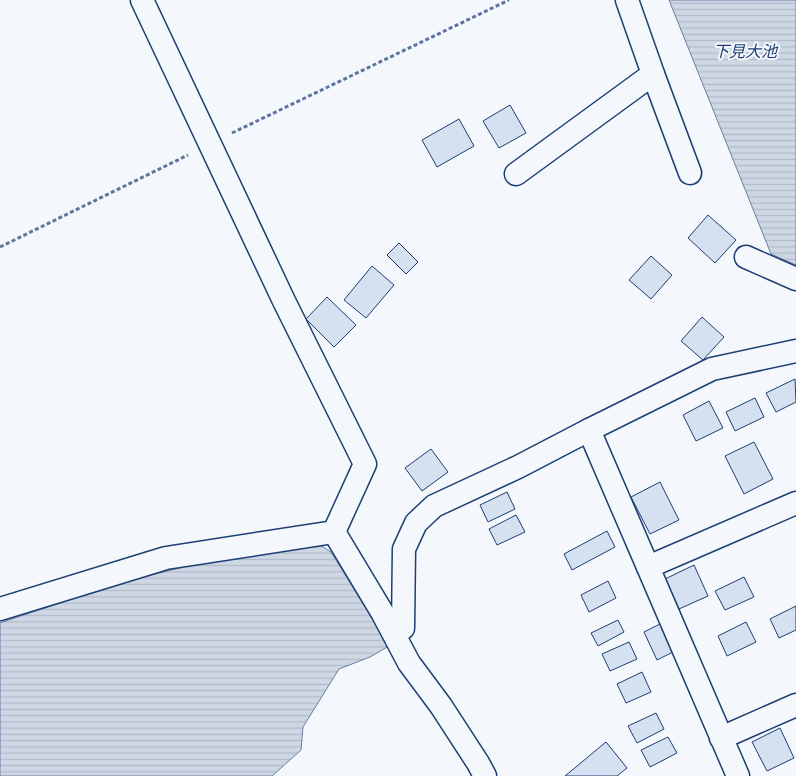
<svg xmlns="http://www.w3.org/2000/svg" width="796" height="776" font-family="Mulish,'Noto Sans JP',sans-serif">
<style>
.water{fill:url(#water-rules);stroke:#687fa3}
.building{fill:#d5e0f0;stroke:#1d3f73}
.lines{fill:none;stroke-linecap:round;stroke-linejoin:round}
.minor-casing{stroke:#1d3f73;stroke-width:25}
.path{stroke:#5e769c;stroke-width:3;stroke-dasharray:4 2.5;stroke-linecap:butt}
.minor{stroke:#f4f7fb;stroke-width:22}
.labels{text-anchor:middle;stroke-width:4;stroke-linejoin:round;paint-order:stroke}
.water-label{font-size:16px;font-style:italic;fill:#1d3f73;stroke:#f4f7fb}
</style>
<defs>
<pattern id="water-rules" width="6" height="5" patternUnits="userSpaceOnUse" patternTransform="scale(1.25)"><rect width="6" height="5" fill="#cfd7e4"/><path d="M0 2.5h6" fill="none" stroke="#b1bac7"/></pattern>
</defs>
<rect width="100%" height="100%" fill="#f4f7fb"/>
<g class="water">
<path d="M669,0h127v265l-25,-11z"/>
<path d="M315,542l16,10 58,94 -19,11 -31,12 -36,58 -2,23 -29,26h-272v-153l116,-39 75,-19z"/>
</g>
<g class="building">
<path d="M510,105l16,28 -27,15 -16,-27z"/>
<path d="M459,119l15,27 -37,21 -15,-27z"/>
<path d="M708,215l28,25 -21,23 -27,-25z"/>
<path d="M399,243l19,19 -12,12 -19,-19z"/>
<path d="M651,256l21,19 -21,24 -22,-19z"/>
<path d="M372,266l22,19 -28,33 -22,-18z"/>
<path d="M327,297l29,28 -22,22 -28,-28z"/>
<path d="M702,317l22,20 -21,23 -22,-19z"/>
<path d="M795,379l1,23 -20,10 -10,-19z"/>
<path d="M755,398l9,19 -29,14 -9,-19z"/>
<path d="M709,401l14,27 -27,13 -13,-26z"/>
<path d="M754,442l19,37 -29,15 -19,-38z"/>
<path d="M431,449l17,23 -26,19 -17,-23z"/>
<path d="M660,482l19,38 -29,14 -19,-37z"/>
<path d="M507,492l8,17 -27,13 -8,-17z"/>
<path d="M516,515l9,17 -28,13 -8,-16z"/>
<path d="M607,531l8,16 -43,23 -8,-16z"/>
<path d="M694,565l14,31 -29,13 -14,-30z"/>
<path d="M744,577l10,20 -29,13 -10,-19z"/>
<path d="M608,581l8,17 -27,14 -8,-17z"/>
<path d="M796,606v24l-17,8 -9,-19z"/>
<path d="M618,620l6,12 -26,14 -7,-13z"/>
<path d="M746,622l10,20 -29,14 -9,-20z"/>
<path d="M662,623l13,28 -18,9 -13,-28z"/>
<path d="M629,642l8,17 -27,12 -8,-17z"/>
<path d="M642,672l9,20 -25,11 -9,-19z"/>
<path d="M656,713l8,16 -27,14 -9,-17z"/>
<path d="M780,728l14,30 -27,13 -15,-29z"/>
<path d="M668,737l9,16 -27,14 -9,-17z"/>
<path d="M606,742l21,26 -10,8h-52z"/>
</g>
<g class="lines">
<defs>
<g id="minor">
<path d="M142,0l142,301 81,163 -31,68"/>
<path d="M653,74l37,99"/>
<path d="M516,174l137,-100 -26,-74"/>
<path d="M746,257l50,22"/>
<path d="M334,532l48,80 27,51 32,43 37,57 7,13"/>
<path d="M648,567l-59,-137 123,-61 84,-18"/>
<path d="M0,609l166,-51 168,-26"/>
<path d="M395,635l8,-7 1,-79 12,-26 18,-17 84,-39 71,-37"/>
<path d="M721,738l75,-33"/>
<path d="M738,776l-90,-209 148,-64"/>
</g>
</defs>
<use href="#minor" class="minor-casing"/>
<g class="path">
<path d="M232,133l277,-133"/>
<path d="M0,247l188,-92"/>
</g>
<use href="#minor" class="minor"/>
</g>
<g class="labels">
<g class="water-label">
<text x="745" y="57">下見大池</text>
</g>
</g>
</svg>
